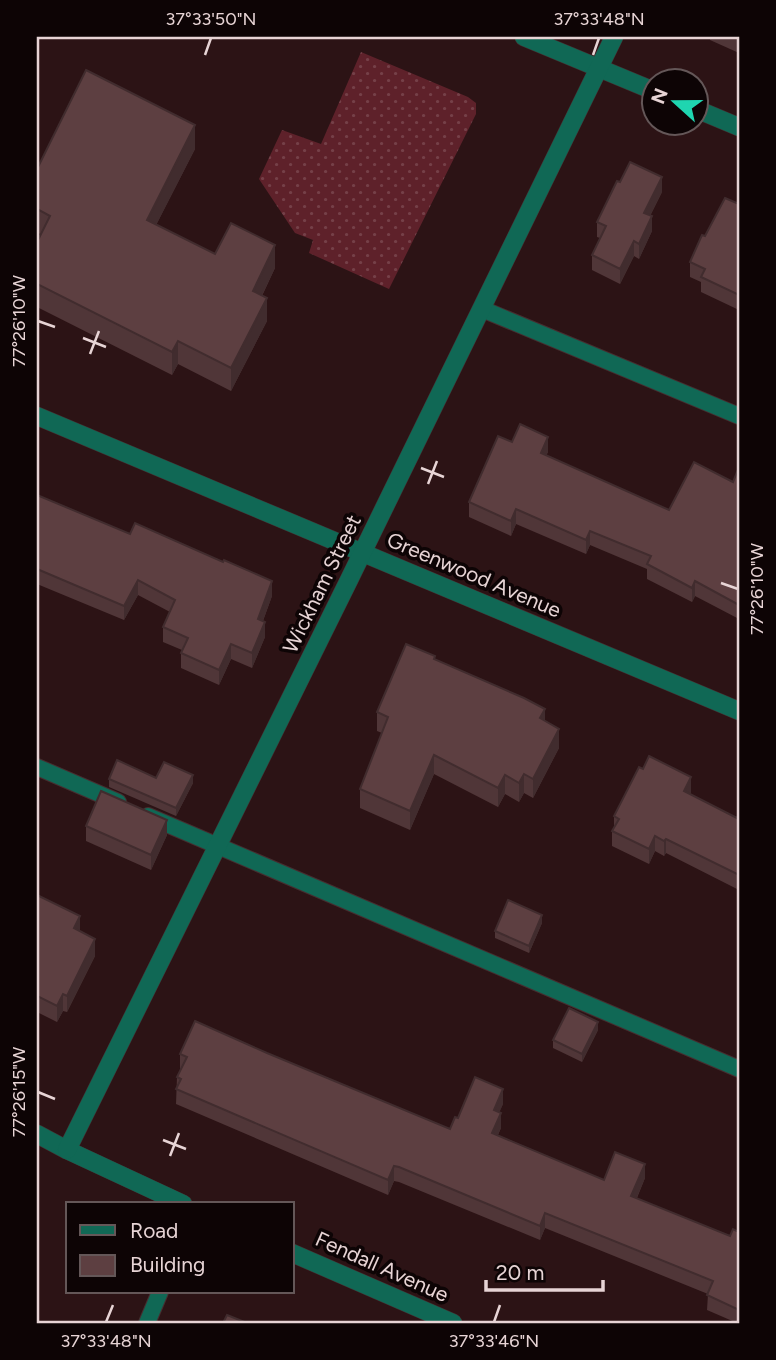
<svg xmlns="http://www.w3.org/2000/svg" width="776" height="1360" font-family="Figtree,sans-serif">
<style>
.grass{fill:url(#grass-dots)}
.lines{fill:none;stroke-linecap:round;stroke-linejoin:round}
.lane-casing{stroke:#462e30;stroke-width:18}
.street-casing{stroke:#462e30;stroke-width:19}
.lane{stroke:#106855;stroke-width:16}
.street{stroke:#106855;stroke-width:18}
.wall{fill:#503638}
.shaded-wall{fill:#412c2e}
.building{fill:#5d3f41;stroke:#412c2e;stroke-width:2}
.ticks{fill:none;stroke:#e7d4d5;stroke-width:2.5}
.labels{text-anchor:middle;stroke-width:7;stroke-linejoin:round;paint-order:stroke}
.street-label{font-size:21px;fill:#e7d4d5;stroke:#0d0405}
.neatline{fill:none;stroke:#e7d4d5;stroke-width:2.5}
.ticks-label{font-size:18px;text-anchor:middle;fill:#e7d4d5}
</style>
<defs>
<pattern id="grass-dots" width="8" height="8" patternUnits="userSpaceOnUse" patternTransform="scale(1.75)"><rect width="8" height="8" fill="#5e212a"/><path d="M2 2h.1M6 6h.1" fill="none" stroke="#754048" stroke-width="1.8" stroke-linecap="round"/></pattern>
</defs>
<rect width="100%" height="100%" fill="#2c1315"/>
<path class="grass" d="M361,52l107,45 8,6v11l-87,175 -80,-36 4,-13 -18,-7 -36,-54 23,-49 39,14z"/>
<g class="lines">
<defs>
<g id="lane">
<path d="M482,309l257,107"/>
<path d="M37,767l81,35"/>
<path d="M148,816l591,253"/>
<path d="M147,1323l13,-31"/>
</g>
<g id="street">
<path d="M524,37l130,54"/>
<path d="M696,109l43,18"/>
<path d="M37,416l702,295"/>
<path d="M37,1134l30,16 116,54"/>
<path d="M67,1150l281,-568 266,-545"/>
<path d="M292,1253l161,70"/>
</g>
</defs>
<use href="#lane" class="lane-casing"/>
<use href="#street" class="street-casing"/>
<use href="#lane" class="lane"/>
<use href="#street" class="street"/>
</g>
<g class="wall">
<path d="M710,37h29v16l-29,-13z"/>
<path d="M195,149l-39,76 59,29 60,14 -13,28 5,25 -36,70 -53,-27 -6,11 -135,-68v-65l3,-8 -3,-2v-63z"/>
<path d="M662,192l-12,24 2,15 -13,28 -5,-3 -14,28 -28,-14v-15l8,-17 -3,-1v-15z"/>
<path d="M739,204v106l-38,-18v-10l-11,-5v-15l15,-26z"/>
<path d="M512,442l36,10 -2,3 123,55 64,-28 6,-15v152l-44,-23 -3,6 -45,-23v-10l-57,-24 -4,9 -70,-30 -5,12 -42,-19v-15z"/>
<path d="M37,495l235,101 -9,25 2,16 -13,31 -21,-9 -12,26 -38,-17v-15l1,-3 -19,-8v-15l7,-15 -32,-17 -14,25 -87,-36z"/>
<path d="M435,660l110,61 14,27 -26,50 -9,-5 -5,9 -14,-8 -7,13 -64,-33 -24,56 -50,-22v-19l22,-56 -5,-2v-19z"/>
<path d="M643,769l48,23 -1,2 47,24 2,-5v77l-73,-37 -2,3 -9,-5 -6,13 -37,-18v-15l2,-4v-11z"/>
<path d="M156,778l37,5 -17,33 -67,-29v-8z"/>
<path d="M86,826l81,9 -16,35 -65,-29z"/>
<path d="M37,886l2,10 41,35 15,25 -28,56 -4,-1 -6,11 -20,-10z"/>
<path d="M542,923l-13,30 -34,-15v-7z"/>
<path d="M598,1030l-16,32 -29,-14v-8z"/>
<path d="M267,1053l183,76 8,-11 45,-14 -4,8 2,16 -3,7 106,45 41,-2 -8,20 93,38 9,-4v91h-2l-30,-13 1,-16 -163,-66 -5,12 -141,-58 -5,-1 -6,14 -212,-91 1,-27 4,-8h-1v-15z"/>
</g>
<g class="shaded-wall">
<path d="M195,125v24l-48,94v-23z"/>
<path d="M662,177v15l-18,36v-15z"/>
<path d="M652,216v15l-13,28v-15z"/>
<path d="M634,241v15l-14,28v-15z"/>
<path d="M275,245v23l-22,46v-23z"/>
<path d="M267,298v23l-36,70v-23z"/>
<path d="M178,341v23l-6,11v-23z"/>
<path d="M548,437v15l-7,16v-15z"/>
<path d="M516,509v15l-5,12v-15z"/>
<path d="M590,531v14l-4,9v-14z"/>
<path d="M138,580v15l-14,25v-14z"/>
<path d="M272,581v15l-14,38v-15z"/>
<path d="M695,581v15l-3,6v-14z"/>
<path d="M265,622v15l-13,31v-15z"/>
<path d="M231,644v15l-12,26v-15z"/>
<path d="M545,709v19l-5,-10z"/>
<path d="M559,729v19l-26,50v-19z"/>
<path d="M434,755v19l-24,56v-19z"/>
<path d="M524,774v19l-5,9v-19z"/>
<path d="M193,775v8l-17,33v-8z"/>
<path d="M505,775v19l-7,13v-19z"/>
<path d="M691,777v15l-7,14v-15z"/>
<path d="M167,820v15l-16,35v-15z"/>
<path d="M655,836v15l-6,13v-15z"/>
<path d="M666,839v14l-2,3v-15z"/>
<path d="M542,915v8l-13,30v-7z"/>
<path d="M80,916v16l-6,-4z"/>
<path d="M95,939v17l-28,56v-16z"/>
<path d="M63,994v17l-6,11v-16z"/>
<path d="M598,1022v8l-16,32v-8z"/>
<path d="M503,1089v15l-9,21v-15z"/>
<path d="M501,1113v15l-9,19v-14z"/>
<path d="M645,1164v14l-14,33v-15z"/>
<path d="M394,1166v15l-6,14v-15z"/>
<path d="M545,1213v15l-5,12v-14z"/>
</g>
<g class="building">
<path d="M86,70l109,55 -48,95 68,34 16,-31 44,22 -22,46 14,7 -36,70 -53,-27 -6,11 -135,-68v-42l13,-26 -13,-7v-40z"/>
<path d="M630,162l32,15 -18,36 8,3 -13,28 -5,-3 -14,28 -28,-14 14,-29 -9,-4 20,-41 3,1z"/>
<path d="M725,198l14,6v91l-38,-18 4,-8 -15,-7 12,-27 3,1z"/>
<path d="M520,424l28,13 -7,16 128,57 25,-48 39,20 6,-15v138l-44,-24 -3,7 -45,-24 4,-8 -61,-25 -4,9 -70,-31 -5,12 -42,-19 29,-66 14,6z"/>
<path d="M37,495l93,39 5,-11 88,39 1,-2 48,21 -14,38 7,3 -13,31 -21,-9 -12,26 -38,-17 7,-15 -25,-11 12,-27 -37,-20 -14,26 -87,-37z"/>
<path d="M406,644l29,12 -1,3 90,39 21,11 -5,9 19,11 -26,50 -9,-5 -5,9 -14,-8 -7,13 -64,-33 -24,56 -50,-22 28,-72 -11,-5z"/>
<path d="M649,756l42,21 -7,14 53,27 2,-5v62l-73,-36 -2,2 -9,-5 -6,13 -37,-18 7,-12 -5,-3 25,-49 4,2z"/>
<path d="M117,760l39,18 8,-16 29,13 -17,33 -67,-29z"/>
<path d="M101,791l66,29 -16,35 -65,-29z"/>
<path d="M37,895l43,21 -6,12 21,11 -28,57 -4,-2 -6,12 -20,-10z"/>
<path d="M508,900l34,15 -13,31 -34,-15z"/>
<path d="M569,1008l29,14 -16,32 -29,-14z"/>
<path d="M195,1021l72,32 183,76 5,-12 3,1 17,-41 28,12 -9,21 7,3 -9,20 112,47 11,-28 30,12 -14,32 99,40 3,-7 6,3v78l-32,-15 6,-14 -168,-68 -5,13 -141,-59 -5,-1 -6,14 -212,-91 5,-10 -4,-2 10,-20 -7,-3z"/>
<path d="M227,1315l20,8h-24z"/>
</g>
<path class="ticks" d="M205,55l6,-17M593,55l6,-17M38,321l17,6M83,338l23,9M90,354l9,-23M421,468l23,9M428,484l9,-23M721,583l17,6M38,1092l17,7M163,1140l23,9M170,1156l9,-23M106,1322l7,-17M494,1322l6,-17"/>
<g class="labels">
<g class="street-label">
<text transform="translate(474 575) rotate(23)" y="7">Greenwood Avenue</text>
<text transform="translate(322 584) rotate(-64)" y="7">Wickham Street</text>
<text transform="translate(382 1267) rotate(24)" y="7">Fendall Avenue</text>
</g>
</g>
<rect width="776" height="1360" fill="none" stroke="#0d0405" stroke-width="77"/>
<rect x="66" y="1202" width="228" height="91" fill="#0d0405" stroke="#645758" stroke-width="2"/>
<rect x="80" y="1225" width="35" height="10" fill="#106855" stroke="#645758" stroke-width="2"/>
<text x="130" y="1238" font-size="21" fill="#e7d4d5">Road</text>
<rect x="80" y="1255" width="35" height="21" fill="#5d3f41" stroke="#645758" stroke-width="2"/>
<text x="130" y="1272" font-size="21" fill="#e7d4d5">Building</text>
<g transform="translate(675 102) rotate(291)"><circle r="33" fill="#0d0405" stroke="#645758" stroke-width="2"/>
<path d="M0-5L12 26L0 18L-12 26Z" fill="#1fd5b0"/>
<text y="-10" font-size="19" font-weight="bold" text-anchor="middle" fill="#e7d4d5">N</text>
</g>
<path d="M486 1280v10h117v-10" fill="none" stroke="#e7d4d5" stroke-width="3.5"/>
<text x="496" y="1280" font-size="21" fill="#e7d4d5" stroke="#0d0405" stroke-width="5" paint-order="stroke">20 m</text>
<rect x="38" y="38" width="700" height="1284" class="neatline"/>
<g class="ticks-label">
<text x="211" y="25">37°33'50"N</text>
<text x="599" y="25">37°33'48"N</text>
<text transform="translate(19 321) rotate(-90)" y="6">77°26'10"W</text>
<text transform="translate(757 589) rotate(-90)" y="6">77°26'10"W</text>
<text transform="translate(19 1092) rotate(-90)" y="6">77°26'15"W</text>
<text x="106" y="1347">37°33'48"N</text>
<text x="494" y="1347">37°33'46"N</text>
</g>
</svg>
